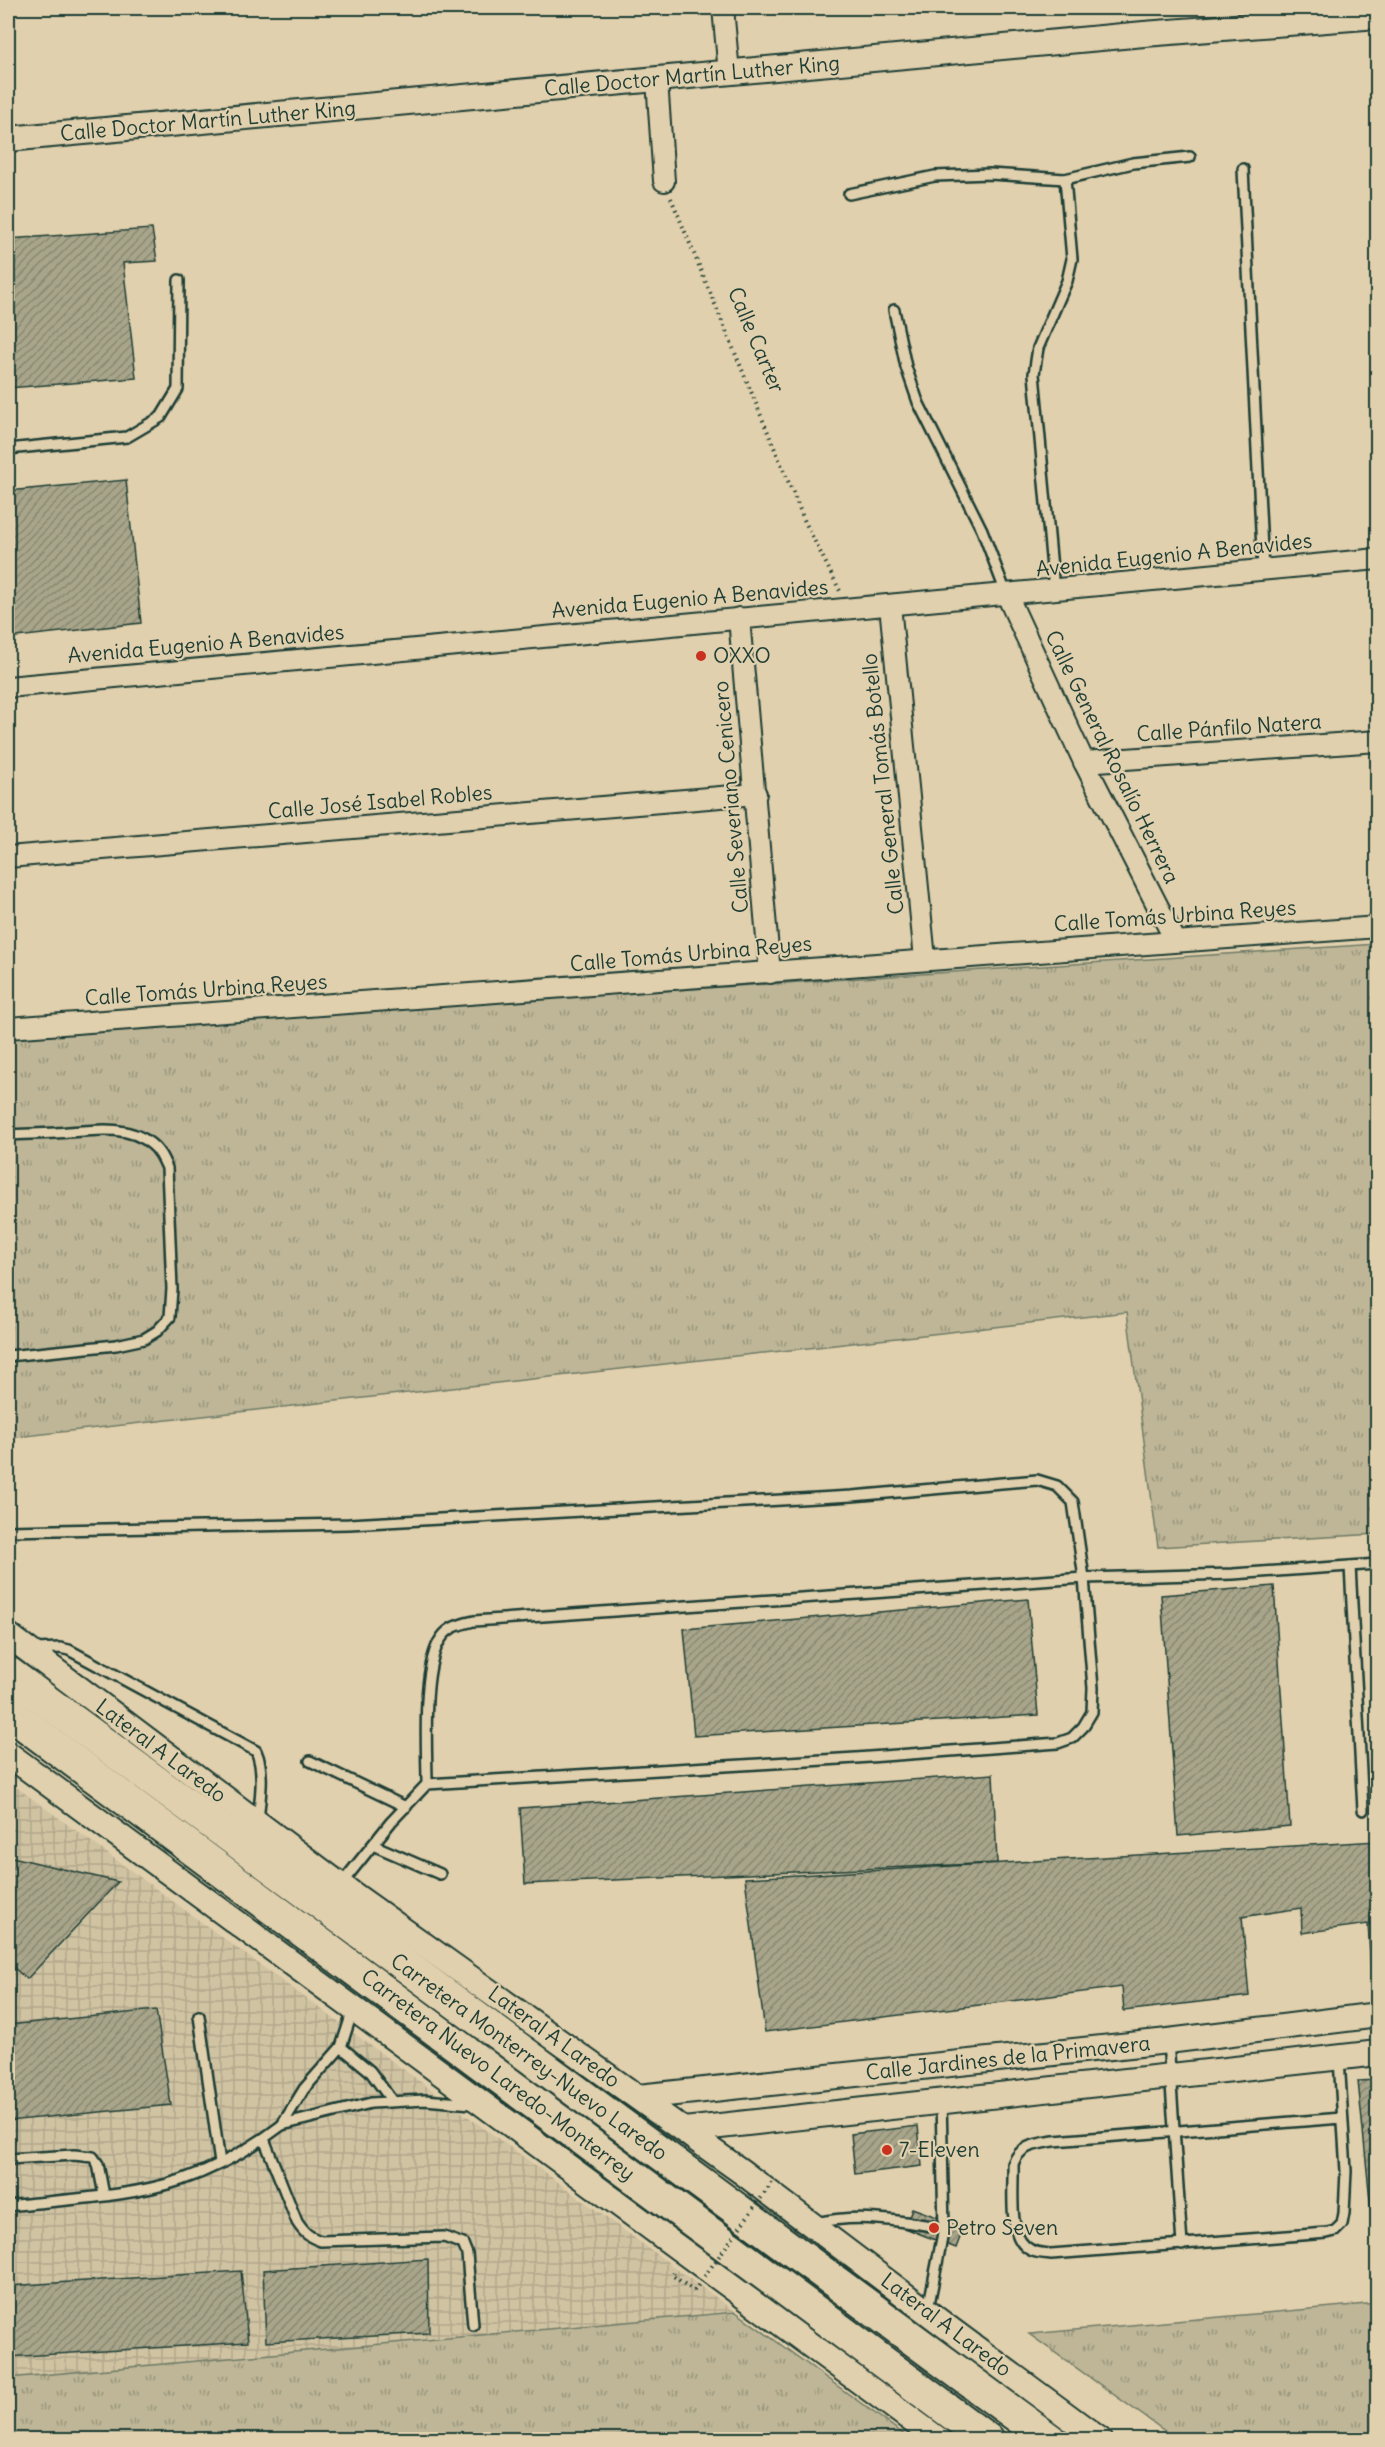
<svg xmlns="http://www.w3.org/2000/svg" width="1385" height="2447" font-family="Delius,sans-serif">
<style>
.industrial{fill:url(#industrial-grid)}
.grass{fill:url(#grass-tufts);stroke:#6e7a66;stroke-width:1.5}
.building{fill:url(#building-hatch);stroke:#1f3d34;stroke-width:1.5}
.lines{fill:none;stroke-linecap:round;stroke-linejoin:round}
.service-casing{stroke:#1f3d34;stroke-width:14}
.minor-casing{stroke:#1f3d34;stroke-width:24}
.tertiary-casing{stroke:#1f3d34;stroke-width:28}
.trunk-casing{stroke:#1f3d34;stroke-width:36}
.path{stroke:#1f3d34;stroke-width:4;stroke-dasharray:1.5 4.5;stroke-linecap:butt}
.service{stroke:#e1d0ad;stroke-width:9}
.minor{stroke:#e1d0ad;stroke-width:20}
.tertiary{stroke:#e1d0ad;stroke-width:24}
.trunk{stroke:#e1d0ad;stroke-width:32}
.path-bridge{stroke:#1f3d34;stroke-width:4;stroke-dasharray:1.5 4.5;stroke-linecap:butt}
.poi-dot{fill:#c8321e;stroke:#e1d0ad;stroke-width:2}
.labels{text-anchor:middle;stroke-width:4.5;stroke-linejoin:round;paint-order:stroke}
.street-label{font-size:21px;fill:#1f3d34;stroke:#e1d0ad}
.poi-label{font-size:21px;fill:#1f3d34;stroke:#e1d0ad;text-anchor:start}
</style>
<defs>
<pattern id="industrial-grid" width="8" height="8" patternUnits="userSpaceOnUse" patternTransform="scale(1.5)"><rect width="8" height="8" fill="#d0c3a2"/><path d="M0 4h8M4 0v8" fill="none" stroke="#b2a88c"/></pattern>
<pattern id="grass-tufts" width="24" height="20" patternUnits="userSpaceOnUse" patternTransform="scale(1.5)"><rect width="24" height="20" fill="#beb697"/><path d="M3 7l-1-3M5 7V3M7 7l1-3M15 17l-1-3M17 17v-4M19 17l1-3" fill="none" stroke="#9a957c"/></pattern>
<pattern id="building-hatch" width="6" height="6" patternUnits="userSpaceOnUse" patternTransform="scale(1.5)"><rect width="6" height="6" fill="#a8a58a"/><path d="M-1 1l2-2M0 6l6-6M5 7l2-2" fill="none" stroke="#888872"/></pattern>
</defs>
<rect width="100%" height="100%" fill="#e1d0ad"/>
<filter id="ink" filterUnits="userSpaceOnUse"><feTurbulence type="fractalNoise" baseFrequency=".0167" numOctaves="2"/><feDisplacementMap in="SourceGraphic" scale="12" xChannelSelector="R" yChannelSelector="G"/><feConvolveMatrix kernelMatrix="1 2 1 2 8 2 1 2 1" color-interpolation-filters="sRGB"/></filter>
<g filter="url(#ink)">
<path class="industrial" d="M8,1781l728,531 -728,66z"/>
<g class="grass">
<path d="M1377,944v590l-219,13 -31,-235 -1119,126v-404z"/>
<path d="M1377,2303v136h-201l-147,-105z"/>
<path d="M736,2312l174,127h-902v-61z"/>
</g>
<g class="building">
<path d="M152,229l5,32 -34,2 13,115 -128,10v-149z"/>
<path d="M126,480l15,143 -133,15v-147z"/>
<path d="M1274,1586l16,240 -112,10 -17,-241z"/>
<path d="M1028,1599l10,116 -344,21 -10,-107z"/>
<path d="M993,1774l4,89 -472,21 -5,-76z"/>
<path d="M1378,1841v144l-6,1 -4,-62 -66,9 -1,-25 -59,9 7,79 -125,15 -2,-24 -357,45 -20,-154z"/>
<path d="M8,1856l110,26 -91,97 -19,-16z"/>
<path d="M156,2010l15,95 -163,16v-96z"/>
<path d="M1378,2080v180h-2l-18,-179z"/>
<path d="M918,2126l4,40 -67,8 -4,-40z"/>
<path d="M912,2208l52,19 -8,21 -51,-20z"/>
<path d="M428,2259l1,74 -163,9 -3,-72z"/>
<path d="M241,2271l7,71 -240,15v-71z"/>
</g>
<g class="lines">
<defs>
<g id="service">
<path d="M1243,169l20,401"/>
<path d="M849,194l86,-18 55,-2 75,5"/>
<path d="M894,310l12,57 12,35 64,128 24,63"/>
<path d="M8,449l119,-12 34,-20 17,-28 1,-109"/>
<path d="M1054,590l-20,-216 4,-26 29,-67 5,-22 -7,-80 68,-16 57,-6"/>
<path d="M8,1135c15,-1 31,-1 47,-2 30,-1 71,-11 96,11 8,6 12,15 16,24l5,121 -2,28 -13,14 -13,8 -28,6 -108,11"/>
<path d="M8,1531l341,-7 503,-28 185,-16 20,6 16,16 11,76 149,-4 145,-10"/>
<path d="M1350,1566l13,244"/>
<path d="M36,1649l24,-1 9,2 187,101c9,20 4,48 2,69"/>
<path d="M310,1761l96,46"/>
<path d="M373,1845l67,29"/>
<path d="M342,1883l49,-61 36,-38c0,-36 -6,-119 15,-147 8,-11 20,-13 32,-16l610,-43 9,110 -1,24 -9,15 -11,11 -14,5 -202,15 -429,26"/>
<path d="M353,2010l-12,37 -37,42 -22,36 89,-22 54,-3 47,4"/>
<path d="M199,2016l21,147"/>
<path d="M1168,2041l14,204"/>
<path d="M341,2047l29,24 22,30"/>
<path d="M1339,2059l7,112 -2,42 -2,11 -7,7 -8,2 -276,21c-9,-1 -19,-1 -26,-8 -17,-14 -11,-61 -12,-82 7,-19 23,-20 41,-23l288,-23"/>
<path d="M941,2101l3,127"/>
<path d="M264,2139l33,83c7,11 12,15 24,19l123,-4 19,7 4,10 6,71"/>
<path d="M8,2159l66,-4 19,2 5,7 6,31"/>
<path d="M8,2206c56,-7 118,-8 173,-26 35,-12 71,-32 101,-55"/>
<path d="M816,2223c43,-10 86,-2 128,5l-16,81"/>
</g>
<g id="minor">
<path d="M723,8l6,65"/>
<path d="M657,80l7,101"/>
<path d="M1007,595l77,167 91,178"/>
<path d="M890,605l35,354"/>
<path d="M739,618l31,355"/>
<path d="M8,687l1370,-128"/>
<path d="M1084,762l294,-21"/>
<path d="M8,857l748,-63"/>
<path d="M8,1028l1370,-101"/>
</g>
<g id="tertiary">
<path d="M8,139l1136,-105 234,-18"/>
<path d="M8,1635l332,250 402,287 205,155 153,113"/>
<path d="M8,1754l931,686"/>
<path d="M638,2097l530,-56 210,-26"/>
<path d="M684,2130l694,-77"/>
</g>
<g id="trunk">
<path d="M8,1673l1042,767"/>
<path d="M8,1712l980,728"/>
</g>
</defs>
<use href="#service" class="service-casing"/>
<use href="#minor" class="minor-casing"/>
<use href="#tertiary" class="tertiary-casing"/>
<use href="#trunk" class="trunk-casing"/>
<g class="path">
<path d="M671,198l134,324 35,69"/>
<path d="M674,2272l-2,3 22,16"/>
</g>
<use href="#service" class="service"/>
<use href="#minor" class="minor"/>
<use href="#tertiary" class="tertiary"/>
<use href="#trunk" class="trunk"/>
<path class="path-bridge" d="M694,2291l80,-111"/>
</g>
</g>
<g class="poi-dot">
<circle cx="701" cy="656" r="6"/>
<circle cx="887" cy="2150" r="6"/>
<circle cx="934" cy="2228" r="6"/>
</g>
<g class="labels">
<g class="street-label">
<text transform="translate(692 76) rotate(-5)" y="7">Calle Doctor Martín Luther King</text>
<text transform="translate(208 121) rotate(-5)" y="7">Calle Doctor Martín Luther King</text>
<text transform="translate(756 340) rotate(67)" y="7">Calle Carter</text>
<text transform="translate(1174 555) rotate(-6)" y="7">Avenida Eugenio A Benavides</text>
<text transform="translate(690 599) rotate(-5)" y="7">Avenida Eugenio A Benavides</text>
<text transform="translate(206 644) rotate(-5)" y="7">Avenida Eugenio A Benavides</text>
<text transform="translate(1229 728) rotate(-4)" y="7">Calle Pánfilo Natera</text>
<text transform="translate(1112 757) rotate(64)" y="7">Calle General Rosalío Herrera</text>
<text transform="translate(883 784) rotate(-96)" y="7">Calle General Tomás Botello</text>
<text transform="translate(731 797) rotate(-95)" y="7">Calle Severiano Cenicero</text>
<text transform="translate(380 802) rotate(-5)" y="7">Calle José Isabel Robles</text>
<text transform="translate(1175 916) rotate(-4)" y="7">Calle Tomás Urbina Reyes</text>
<text transform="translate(691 954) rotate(-5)" y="7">Calle Tomás Urbina Reyes</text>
<text transform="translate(206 990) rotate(-4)" y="7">Calle Tomás Urbina Reyes</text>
<text transform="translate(161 1751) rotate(37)" y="7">Lateral A Laredo</text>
<text transform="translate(554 2037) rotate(36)" y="7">Lateral A Laredo</text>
<text transform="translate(529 2057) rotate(36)" y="7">Carretera Monterrey-Nuevo Laredo</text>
<text transform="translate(1008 2058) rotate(-6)" y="7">Calle Jardines de la Primavera</text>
<text transform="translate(498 2075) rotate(37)" y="7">Carretera Nuevo Laredo-Monterrey</text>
<text transform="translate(946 2325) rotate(37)" y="7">Lateral A Laredo</text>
</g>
<g class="poi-label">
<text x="713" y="663">OXXO</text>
<text x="899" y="2157">7-Eleven</text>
<text x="946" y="2235">Petro Seven</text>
</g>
</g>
<rect width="1385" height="2447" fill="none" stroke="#e1d0ad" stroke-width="30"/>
<rect x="15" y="15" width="1355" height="2417" fill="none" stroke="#1f3d34" stroke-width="2" filter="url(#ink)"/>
</svg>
